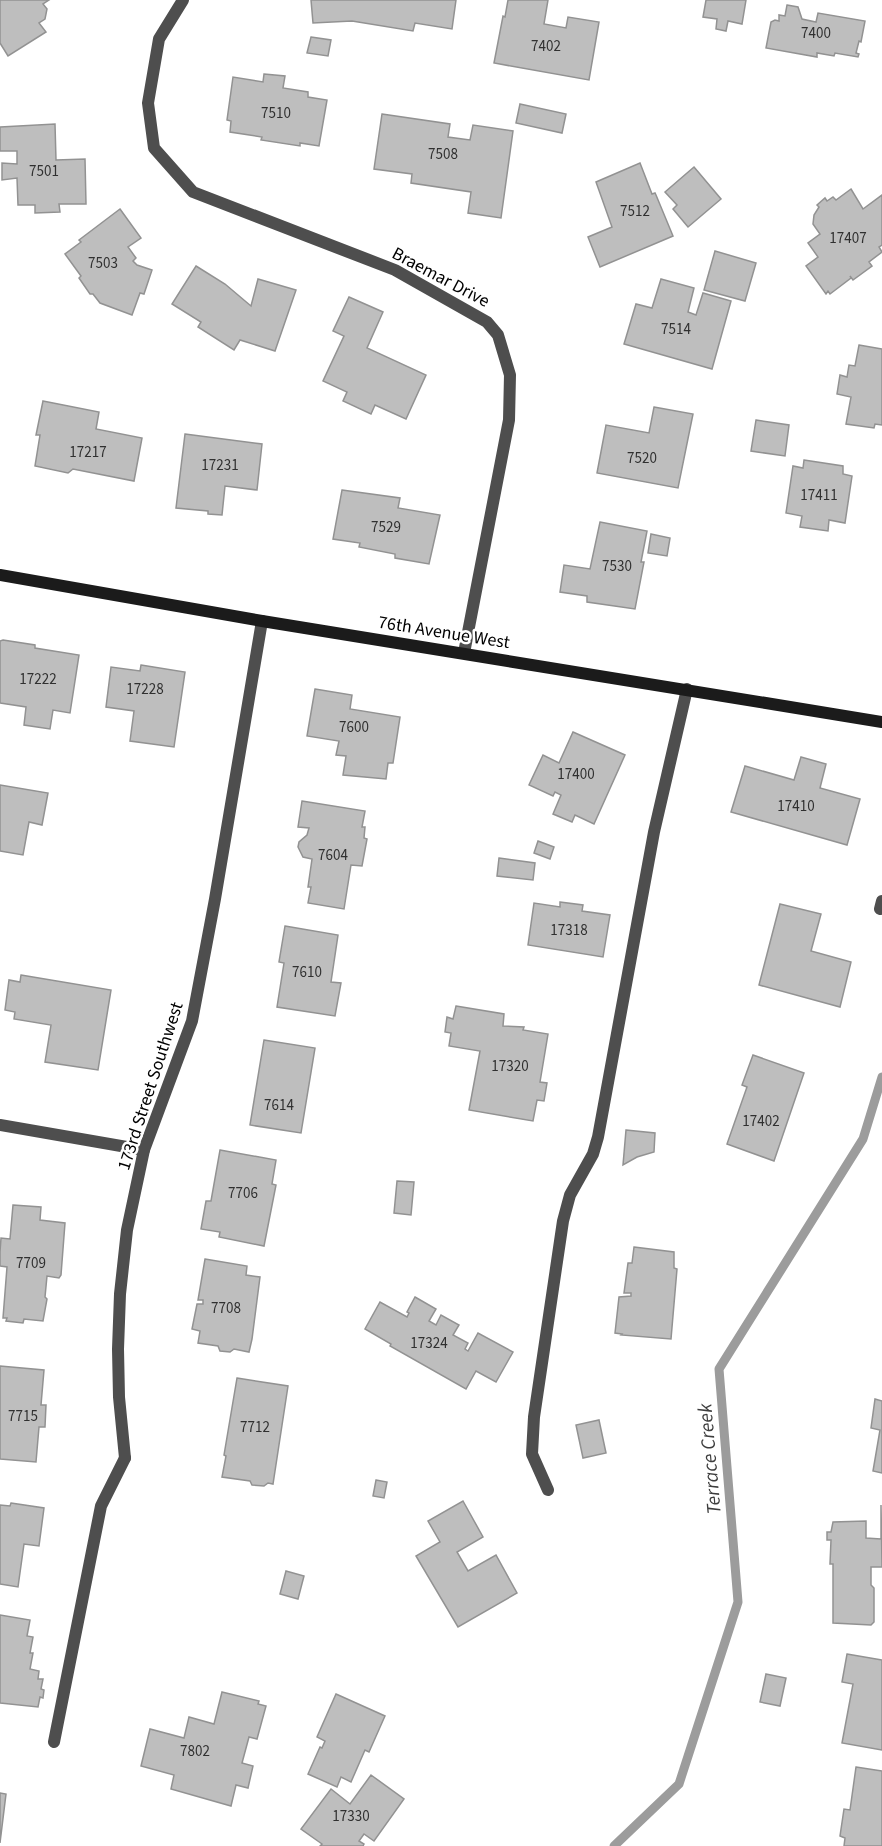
<svg xmlns="http://www.w3.org/2000/svg" width="882" height="1846" viewBox="0 0 882 1846" font-family="'Source Sans 3',sans-serif">
<style>
.lines{fill:none;stroke-linecap:round;stroke-linejoin:round}
.stream{stroke:#9c9c9c;stroke-width:9}
.building{fill:#bebebe;stroke:#929292;stroke-width:1.5}
.lane{stroke:#4e4e4e;stroke-width:12}
.street{stroke:#4e4e4e;stroke-width:12}
.secondary{stroke:#1b1b1b;stroke-width:12}
.labels{text-anchor:middle;stroke-width:5;stroke-linejoin:round;paint-order:stroke}
.number-label{font-size:15px;fill:#303030}
.street-label{font-size:18px;fill:#000;stroke:#fff}
.water-label{font-size:20px;font-style:italic;fill:#3d3d3d;stroke:#fff}
</style>
<rect width="100%" height="100%" fill="#fff"/>
<g class="lines">
<polyline class="stream" points="614,1846 679,1784 738,1602 719,1369 863,1139 882,1077"/>
</g>
<g class="building">
<polygon points="0,0 49,0 43,4 47,9 45,19 39,23 46,32 8,56 0,43"/>
<polygon points="311,0 456,0 452,29 415,23 413,31 352,21 313,23"/>
<polygon points="508,0 548,0 544,24 566,28 568,17 599,22 589,80 494,63 503,16 505,17"/>
<polygon points="706,0 746,0 742,24 728,21 726,31 716,29 717,19 703,17"/>
<polygon points="787,5 798,7 802,19 816,22 818,13 865,21 861,42 859,41 856,53 859,54 858,57 835,53 834,56 817,53 817,57 766,48 771,22 775,20 779,21 779,15 785,16"/>
<polygon points="311,37 331,40 328,56 307,53"/>
<polygon points="264,74 285,76 283,88 308,92 308,97 327,100 319,146 300,143 300,146 261,140 262,137 230,132 231,121 227,120 233,77 263,82"/>
<polygon points="520,104 566,114 562,133 516,123"/>
<polygon points="382,114 450,124 448,137 470,140 473,125 513,131 501,218 468,213 471,192 411,183 412,174 374,169"/>
<polygon points="55,124 56,160 85,159 86,204 59,204 60,212 35,213 35,205 18,205 17,178 2,180 2,163 17,164 17,151 0,151 0,127"/>
<polygon points="640,163 652,194 655,193 656,195 673,236 600,267 588,237 612,227 596,182"/>
<polygon points="694,167 721,199 688,227 673,209 677,205 665,192"/>
<polygon points="851,189 863,209 882,195 882,245 879,247 882,252 869,262 872,266 853,280 850,276 851,278 830,294 828,291 826,294 806,266 818,257 808,243 820,234 813,224 814,215 819,207 817,205 825,198 827,201 833,197 836,200"/>
<polygon points="120,209 141,238 128,247 136,258 133,261 137,265 152,270 144,294 140,293 132,315 100,303 93,294 90,294 79,278 81,276 65,254 81,242 79,240"/>
<polygon points="715,251 756,263 745,301 704,290"/>
<polygon points="196,266 225,284 251,306 258,279 296,290 275,351 240,340 234,350 198,327 201,322 172,304"/>
<polygon points="661,279 694,288 688,312 696,315 703,293 731,301 712,369 624,344 636,304 652,308"/>
<polygon points="349,297 383,312 367,348 426,375 406,419 375,405 371,414 343,401 347,392 323,381 344,336 333,331"/>
<polygon points="859,345 882,349 882,425 875,424 874,428 846,424 851,397 837,394 840,375 847,377 849,365 855,366"/>
<polygon points="43,401 99,412 96,429 142,438 134,481 73,469 68,473 35,466 40,435 36,435"/>
<polygon points="654,407 693,414 678,488 597,473 606,425 649,433"/>
<polygon points="756,420 789,425 785,456 751,451"/>
<polygon points="185,434 262,444 257,490 225,486 222,515 208,514 208,511 176,508"/>
<polygon points="804,460 843,466 843,474 852,476 845,523 829,520 828,531 800,527 802,516 786,513 793,466 803,468"/>
<polygon points="342,490 400,498 398,508 440,515 429,564 395,558 395,554 359,547 360,543 333,539"/>
<polygon points="600,522 647,531 641,562 644,562 635,609 587,602 587,596 560,592 564,565 590,569"/>
<polygon points="651,534 670,538 667,556 648,553"/>
<polygon points="3,640 35,645 35,648 79,655 70,713 53,710 50,729 24,725 26,707 0,703 0,641"/>
<polygon points="141,665 185,672 174,747 130,741 134,711 106,707 111,667 140,671"/>
<polygon points="315,689 352,695 350,709 400,717 393,763 388,763 386,779 343,775 346,756 336,755 339,741 307,736"/>
<polygon points="573,732 625,755 594,824 575,815 572,822 553,814 561,795 555,792 553,796 529,785 543,755 559,763"/>
<polygon points="801,757 826,764 820,788 860,799 847,845 731,812 745,766 794,780"/>
<polygon points="0,785 48,793 42,825 29,822 23,855 0,851"/>
<polygon points="302,801 365,811 362,827 365,827 364,838 367,839 362,866 351,865 344,909 308,903 311,887 308,887 312,859 303,857 298,847 299,842 307,835 309,828 298,827"/>
<polygon points="538,841 554,847 550,859 534,853"/>
<polygon points="499,858 535,863 533,880 497,876"/>
<polygon points="560,902 583,905 582,911 610,915 603,957 528,945 534,903 560,907"/>
<polygon points="780,904 821,914 811,951 851,962 840,1007 759,985"/>
<polygon points="285,926 338,935 331,982 341,983 335,1016 277,1007 284,963 279,962"/>
<polygon points="21,975 111,990 98,1070 45,1062 51,1025 14,1019 15,1012 5,1010 9,980 20,982"/>
<polygon points="456,1006 504,1014 503,1026 524,1027 523,1030 548,1034 540,1082 547,1083 544,1101 537,1100 533,1121 469,1110 480,1051 449,1046 451,1033 445,1032 447,1017 453,1019"/>
<polygon points="264,1040 315,1048 301,1133 250,1125"/>
<polygon points="753,1055 804,1073 774,1161 727,1144 747,1087 742,1085"/>
<polygon points="626,1130 655,1133 654,1152 637,1157 623,1165"/>
<polygon points="220,1150 276,1160 272,1184 276,1185 264,1246 219,1237 220,1232 201,1229 206,1201 211,1201"/>
<polygon points="397,1181 414,1182 411,1215 394,1213"/>
<polygon points="13,1205 41,1207 40,1220 65,1223 61,1275 59,1278 47,1276 45,1297 47,1299 43,1321 24,1319 23,1323 6,1321 7,1318 3,1318 7,1267 0,1266 0,1252 1,1238 10,1239"/>
<polygon points="634,1247 674,1252 674,1268 677,1269 671,1339 621,1335 622,1334 615,1333 619,1297 631,1296 631,1293 624,1293 628,1263 632,1263"/>
<polygon points="205,1259 247,1266 246,1275 260,1277 252,1339 249,1352 234,1349 230,1352 220,1351 218,1346 198,1343 200,1331 192,1329 197,1304 203,1304 203,1300 198,1300"/>
<polygon points="415,1297 436,1309 429,1321 436,1325 441,1315 459,1325 453,1335 468,1343 465,1349 468,1351 478,1333 513,1352 496,1382 476,1371 466,1389 390,1346 391,1344 365,1329 380,1302 407,1317 409,1313 407,1312"/>
<polygon points="0,1366 44,1370 41,1405 46,1405 45,1427 39,1427 36,1462 0,1459"/>
<polygon points="237,1378 288,1386 273,1484 268,1483 264,1486 252,1485 250,1481 222,1477 226,1456 224,1455"/>
<polygon points="875,1399 882,1401 882,1473 873,1471 880,1430 871,1428"/>
<polygon points="599,1420 606,1453 583,1458 576,1425"/>
<polygon points="376,1480 387,1482 384,1498 373,1496"/>
<polygon points="463,1501 483,1537 457,1552 468,1571 496,1555 517,1593 458,1627 416,1556 440,1542 428,1521"/>
<polygon points="11,1503 44,1508 39,1546 24,1544 18,1587 0,1584 0,1505 10,1506"/>
<polygon points="881,1505 882,1567 871,1567 871,1585 874,1588 874,1622 871,1625 833,1623 833,1564 830,1564 831,1540 827,1540 827,1532 831,1532 833,1522 866,1521 866,1538 881,1539"/>
<polygon points="286,1571 304,1576 298,1599 280,1594"/>
<polygon points="0,1615 30,1620 27,1636 33,1637 30,1653 33,1653 30,1669 39,1671 38,1679 43,1679 41,1689 44,1690 43,1698 40,1697 38,1707 0,1703"/>
<polygon points="847,1654 882,1660 882,1750 842,1743 853,1684 842,1682"/>
<polygon points="766,1674 786,1678 780,1706 760,1702"/>
<polygon points="222,1692 259,1701 258,1704 266,1706 257,1739 249,1737 242,1763 253,1766 248,1788 236,1785 231,1806 171,1789 174,1775 141,1766 150,1729 184,1738 189,1717 214,1724"/>
<polygon points="336,1694 385,1716 369,1752 365,1750 351,1782 341,1777 337,1787 308,1774 320,1747 322,1748 325,1741 317,1737"/>
<polygon points="856,1767 882,1771 882,1846 844,1846 845,1838 840,1836 844,1809 850,1810"/>
<polygon points="371,1775 404,1799 374,1841 364,1834 359,1841 364,1844 363,1846 320,1846 322,1844 301,1829 331,1789 350,1804"/>
<polygon points="0,1793 6,1794 0,1843"/>
</g>
<g class="lines">
<g class="lane">
<polyline points="880,909 882,901"/>
<polyline points="548,1490 532,1454 534,1417 563,1221 570,1195 593,1154 598,1137 654,832 687,689"/>
<polyline points="54,1742 101,1506 125,1458"/>
</g>
<g class="street">
<polyline points="183,0 159,39 148,103 154,148 193,192 395,270 487,322 498,335 510,375 509,420 464,653"/>
<polyline points="0,1125 144,1150"/>
<polyline points="125,1458 119,1397 118,1349 120,1294 127,1230 144,1150 192,1021 215,899 262,621"/>
</g>
<polyline class="secondary" points="0,575 262,621 882,722"/>
</g>
<g class="labels">
<g class="number-label">
<text x="816" y="38">7400</text>
<text x="546" y="51">7402</text>
<text x="276" y="118">7510</text>
<text x="443" y="159">7508</text>
<text x="44" y="176">7501</text>
<text x="635" y="216">7512</text>
<text x="848" y="243">17407</text>
<text x="103" y="268">7503</text>
<text x="676" y="334">7514</text>
<text x="88" y="457">17217</text>
<text x="642" y="463">7520</text>
<text x="220" y="470">17231</text>
<text x="819" y="500">17411</text>
<text x="386" y="532">7529</text>
<text x="617" y="571">7530</text>
<text x="38" y="684">17222</text>
<text x="145" y="694">17228</text>
<text x="354" y="732">7600</text>
<text x="576" y="779">17400</text>
<text x="796" y="811">17410</text>
<text x="333" y="860">7604</text>
<text x="569" y="935">17318</text>
<text x="307" y="977">7610</text>
<text x="510" y="1071">17320</text>
<text x="279" y="1110">7614</text>
<text x="761" y="1126">17402</text>
<text x="243" y="1198">7706</text>
<text x="31" y="1268">7709</text>
<text x="226" y="1313">7708</text>
<text x="429" y="1348">17324</text>
<text x="23" y="1421">7715</text>
<text x="255" y="1432">7712</text>
<text x="195" y="1756">7802</text>
<text x="351" y="1821">17330</text>
</g>
<g class="street-label">
<text transform="translate(441 277) rotate(28)" y="6">Braemar Drive</text>
<text transform="translate(444 632) rotate(9)" y="6">76th Avenue West</text>
<text transform="translate(150 1086) rotate(-72)" y="6">173rd Street Southwest</text>
</g>
<g class="water-label">
<text transform="translate(709 1459) rotate(-95)" y="7">Terrace Creek</text>
</g>
</g>
</svg>
